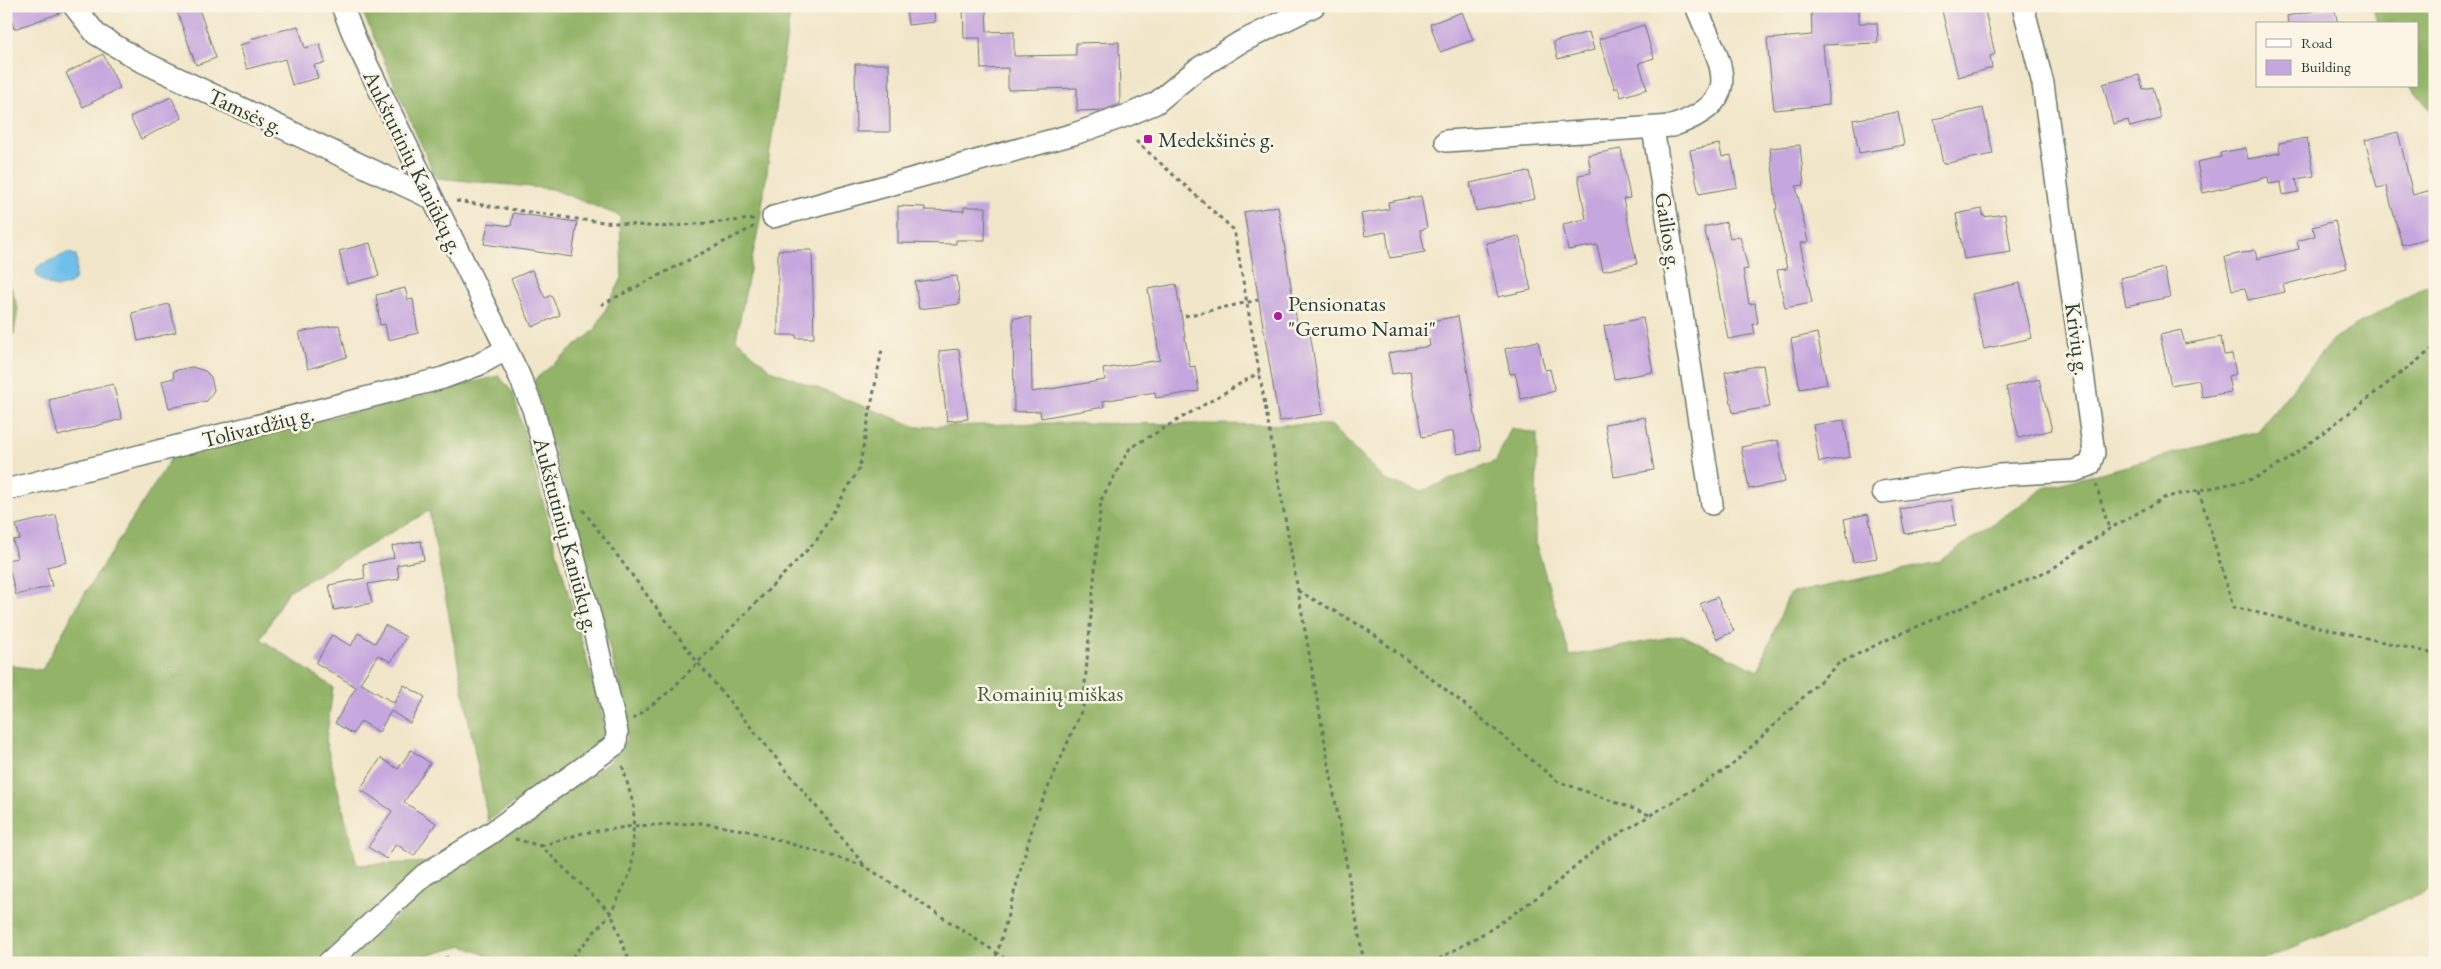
<svg xmlns="http://www.w3.org/2000/svg" width="2441" height="969" viewBox="0 0 2441 969" font-family="'EB Garamond',serif">
<style>
.forest{fill:#93b468;stroke:#59784e}
.water{fill:#70bfeb;stroke:#487e90}
.building{fill:#c5a6de}
.lines{fill:none;stroke-linecap:round;stroke-linejoin:round}
.minor-casing{stroke:#687868;stroke-width:24}
.path{stroke:#687868;stroke-width:3;stroke-dasharray:4 4;stroke-linecap:butt}
.minor{stroke:#fff;stroke-width:21}
.poi-dot{fill:#b5179e;stroke:#fcf5e5;stroke-width:2}
.labels{text-anchor:middle;stroke-width:5;stroke-linejoin:round;paint-order:stroke}
.street-label{font-size:22px;fill:#1f3d34;stroke:#fcf5e5}
.poi-label{font-size:22px;fill:#1f3d34;stroke:#fcf5e5;text-anchor:start}
.park-label{font-size:22px;fill:#3e5b41;stroke:#fcf5e5}
</style>
<rect width="100%" height="100%" fill="#fcf5e5"/>
<filter id="ink" filterUnits="userSpaceOnUse"><feTurbulence type="fractalNoise" baseFrequency=".02" numOctaves="2"/><feDisplacementMap in="SourceGraphic" scale="10" xChannelSelector="R" yChannelSelector="G"/><feConvolveMatrix kernelMatrix="1 2 1 2 8 2 1 2 1" color-interpolation-filters="sRGB"/></filter>
<filter id="wash" filterUnits="userSpaceOnUse"><feTurbulence type="fractalNoise" baseFrequency=".0096" numOctaves="4" result="noise"/><feDisplacementMap in="SourceGraphic" scale="20" xChannelSelector="R" yChannelSelector="G"/><feGaussianBlur stdDeviation="1.12" result="paint"/><feColorMatrix in="noise" values="0 0 0 0 0 0 0 0 0 0 0 0 0 0 0 0 0 1.4 0 .05"/><feComposite in="paint" operator="in"/></filter>
<g filter="url(#wash)">
<rect width="100%" height="100%" fill="#f1e6c9"/>
<g class="forest">
<polygon points="360,6 791,6 760,220 736,339 771,370 917,427 1041,423 1331,425 1386,481 1422,491 1496,461 1511,428 1537,434 1536,544 1570,656 1682,635 1758,671 1789,594 1939,562 2044,488 2258,431 2333,339 2435,281 2435,887 2256,963 506,963 463,946 400,963 344,963 436,881 608,763 626,741 628,714 534,380 595,330 622,278 620,216 552,189 436,178"/>
<polygon points="2373,6 2435,6 2435,115 2410,86 2417,86 2417,24 2377,24"/>
<polygon points="6,273 18,308 14,334 6,337"/>
<polygon points="499,376 513,393 605,726 605,741 488,821 429,511 287,592 261,639 333,687 326,742 357,865 431,862 313,963 6,963 6,665 42,670 80,601 172,457"/>
</g>
<path class="water" d="M68,253L76,255L77,262L75,280C61,291 50,288 37,276L36,269L40,265Z"/>
<g id="blocks">
<g class="building">
<polygon points="6,6 62,6 63,12 14,29"/>
<polygon points="175,6 198,6 216,58 196,65"/>
<polygon points="906,6 933,6 935,22 908,25"/>
<polygon points="963,6 986,6 987,32 1014,31 1014,56 1076,55 1076,43 1119,42 1120,104 1104,110 1077,111 1077,88 1008,90 1008,68 981,69 980,38 964,38"/>
<polygon points="1811,6 1859,6 1859,23 1877,23 1878,43 1823,45 1829,105 1774,110 1767,39 1812,35"/>
<polygon points="1961,6 1984,6 1995,54 1990,56 1992,68 1958,77 1942,11"/>
<polygon points="2334,7 2338,24 2288,24 2287,16"/>
<polygon points="1462,12 1473,40 1440,52 1430,24"/>
<polygon points="1644,25 1654,58 1639,63 1647,89 1621,97 1618,87 1615,89 1599,39"/>
<polygon points="298,26 305,48 320,44 325,63 314,65 318,78 292,85 285,59 247,69 240,45 251,42 250,39"/>
<polygon points="1589,32 1594,50 1558,59 1553,42"/>
<polygon points="103,54 120,88 83,107 66,73"/>
<polygon points="855,64 889,64 890,132 856,132"/>
<polygon points="2139,75 2143,89 2153,87 2161,119 2130,127 2128,120 2113,124 2103,84"/>
<polygon points="171,97 182,118 141,139 130,117"/>
<polygon points="1983,108 1993,154 1943,164 1934,119"/>
<polygon points="1898,112 1904,145 1859,153 1853,120"/>
<polygon points="2398,132 2413,195 2435,189 2435,236 2402,245 2386,186 2377,188 2365,140"/>
<polygon points="2307,138 2314,176 2296,179 2299,192 2283,195 2281,182 2269,184 2268,177 2203,193 2197,162 2221,157 2220,153 2246,148 2248,159 2280,153 2279,143"/>
<polygon points="1719,144 1722,157 1731,155 1737,187 1699,194 1690,150"/>
<polygon points="1800,145 1804,185 1796,186 1808,242 1800,243 1812,303 1785,308 1777,270 1787,269 1775,209 1777,209 1770,148"/>
<polygon points="1621,149 1630,198 1623,199 1637,264 1603,271 1597,245 1568,250 1563,224 1586,219 1578,175 1591,173 1588,155"/>
<polygon points="1529,171 1535,199 1476,211 1470,183"/>
<polygon points="1421,196 1427,228 1420,230 1425,252 1390,258 1386,232 1365,236 1361,214 1389,209 1388,202"/>
<polygon points="898,206 925,207 925,210 964,211 964,207 986,207 985,240 956,240 956,244 898,243"/>
<polygon points="1278,206 1299,335 1310,333 1323,414 1279,421 1244,212"/>
<polygon points="1982,209 1984,217 2005,214 2011,252 1964,259 1956,214"/>
<polygon points="513,213 577,222 572,257 484,244 488,223 511,226"/>
<polygon points="2335,221 2347,268 2283,285 2285,292 2248,300 2245,288 2232,290 2225,257 2255,250 2257,259 2299,249 2297,241 2315,236 2313,227"/>
<polygon points="1726,222 1730,238 1740,236 1748,269 1743,270 1749,304 1755,303 1758,323 1753,324 1755,334 1728,339 1716,276 1704,227"/>
<polygon points="1519,236 1531,290 1498,297 1486,243"/>
<polygon points="370,243 379,276 347,284 339,251"/>
<polygon points="778,250 812,250 814,338 796,338 796,335 778,335"/>
<polygon points="2164,268 2170,297 2126,306 2120,278"/>
<polygon points="532,270 545,298 551,295 560,315 532,327 511,279"/>
<polygon points="957,276 960,304 919,309 915,282"/>
<polygon points="2020,283 2032,338 1984,349 1972,294"/>
<polygon points="1176,284 1190,367 1195,366 1199,391 1156,398 1155,392 1103,401 1104,407 1041,418 1040,411 1014,412 1013,318 1031,317 1032,392 1105,380 1103,369 1160,360 1148,289"/>
<polygon points="405,288 408,300 413,299 418,333 388,340 385,324 380,325 376,295"/>
<polygon points="169,304 176,332 138,341 132,313"/>
<polygon points="1458,316 1481,450 1457,454 1453,431 1422,437 1410,371 1392,374 1388,353 1430,346 1426,322"/>
<polygon points="1643,318 1653,372 1614,379 1604,326"/>
<polygon points="339,325 347,357 308,369 299,332"/>
<polygon points="2181,330 2185,344 2221,337 2224,355 2232,354 2236,374 2228,376 2231,392 2202,397 2199,380 2171,385 2160,335"/>
<polygon points="1817,333 1827,384 1800,389 1791,339"/>
<polygon points="1538,341 1545,370 1550,369 1555,391 1521,399 1515,373 1510,374 1505,349"/>
<polygon points="959,349 968,419 947,421 939,351"/>
<polygon points="1763,365 1770,407 1733,413 1725,372"/>
<polygon points="192,367 205,371 211,377 214,390 207,401 169,408 162,381 174,378 173,371"/>
<polygon points="2039,379 2052,430 2019,438 2006,387"/>
<polygon points="113,384 122,419 58,436 49,400"/>
<polygon points="1645,417 1654,470 1614,477 1605,424"/>
<polygon points="1844,420 1850,457 1819,462 1813,425"/>
<polygon points="1778,440 1785,482 1749,489 1741,447"/>
<polygon points="1952,500 1956,525 1905,534 1900,509"/>
<polygon points="1868,514 1877,558 1853,562 1844,519"/>
<polygon points="56,515 67,562 47,567 52,586 16,595 7,560 17,558 13,540 20,539 16,525"/>
<polygon points="421,541 424,560 397,565 399,579 368,584 372,603 334,610 329,585 365,578 363,564 394,558 392,546"/>
<polygon points="1717,597 1734,631 1717,639 1700,604"/>
<polygon points="385,625 406,637 391,662 378,655 360,683 394,703 404,685 425,697 410,723 391,711 379,732 361,721 353,734 335,723 356,687 316,663 332,635 351,646 358,633 375,643"/>
<polygon points="411,750 430,763 404,802 436,823 414,856 396,844 386,859 368,847 392,811 360,789 381,758 398,769"/>
</g>
</g>
</g>
<g filter="url(#ink)">
<use href="#blocks" fill-opacity="0" stroke="#687868" stroke-width="1"/>
<g class="lines">
<defs>
<g id="minor">
<polyline points="74,6 96,34 139,60 431,198"/>
<polyline points="1653,128 1712,504"/>
<path d="M1446,141L1672,126C1750,99 1719,64 1696,6"/>
<polyline points="773,217 1074,134 1128,115 1156,103 1196,70 1239,43 1314,6"/>
<polyline points="6,490 443,378 478,365 505,350"/>
<polyline points="1883,492 1999,475 2075,471 2090,465 2094,453 2043,84 2023,6"/>
<polyline points="328,963 424,875 491,833 616,744 617,732 594,630 533,409 519,375 358,46 342,6"/>
</g>
</defs>
<use href="#minor" class="minor-casing"/>
<g class="path">
<polyline points="1136,141 1234,230 1364,963"/>
<polyline points="456,201 583,220 660,227 755,219"/>
<polyline points="601,305 757,225"/>
<polyline points="1185,316 1258,300"/>
<polyline points="2096,484 2109,529"/>
<polyline points="2199,491 2233,607 2435,654"/>
<polyline points="583,510 698,663 865,866"/>
<polyline points="1298,591 1365,628 1459,700 1557,781 1650,815"/>
<polyline points="633,719 670,691 816,541 859,469 882,349"/>
<polyline points="515,839 541,846 611,913 630,963"/>
<polyline points="541,846 583,833 634,826 701,823 748,831 865,866 1012,963"/>
<polyline points="429,963 449,957"/>
<polyline points="567,963 611,913 632,869 634,807 622,764"/>
<polyline points="992,963 997,954 1035,818 1083,707 1101,500 1130,448 1260,372"/>
<polyline points="1432,963 1493,928 1549,889 1601,845 1730,767 1838,664 1886,640 2052,569 2109,529 2166,497 2254,479 2286,461 2435,347"/>
</g>
<use href="#minor" class="minor"/>
</g>
</g>
<g class="poi-dot">
<rect x="1143" y="134" width="10" height="10" rx="2.5"/>
<circle cx="1278" cy="316" r="5"/>
</g>
<g class="labels">
<g class="street-label">
<text transform="translate(246 111) rotate(25)" y="8">Tamsės g.</text>
<text transform="translate(414 162) rotate(64)" y="8">Aukštutinių Kaniūkų g.</text>
<text transform="translate(1669 231) rotate(81)" y="8">Gailios g.</text>
<text transform="translate(2078 339) rotate(82)" y="8">Krivių g.</text>
<text transform="translate(258 426) rotate(-14)" y="8">Tolivardžių g.</text>
<text transform="translate(567 535) rotate(75)" y="8">Aukštutinių Kaniūkų g.</text>
</g>
<g class="poi-label">
<text x="1158" y="147">Medekšinės g.</text>
<text x="1288" y="311">Pensionatas<tspan x="1288" dy="25">"Gerumo Namai"</tspan></text>
</g>
<g class="park-label">
<text x="1050" y="701">Romainių miškas</text>
</g>
</g>
<rect width="2441" height="969" fill="none" stroke="#fcf5e5" stroke-width="25"/>
<rect x="2256" y="22" width="162" height="65" fill="#fcf5e5" stroke="#a4ab9e"/>
<rect x="2266" y="39" width="25" height="8" fill="#ffffff" stroke="#a4ab9e"/>
<text x="2301" y="48" font-size="15" fill="#1f3d34">Road</text>
<rect x="2266" y="60" width="25" height="15" fill="#c5a6de" stroke="#a4ab9e"/>
<text x="2301" y="72" font-size="15" fill="#1f3d34">Building</text>
</svg>
